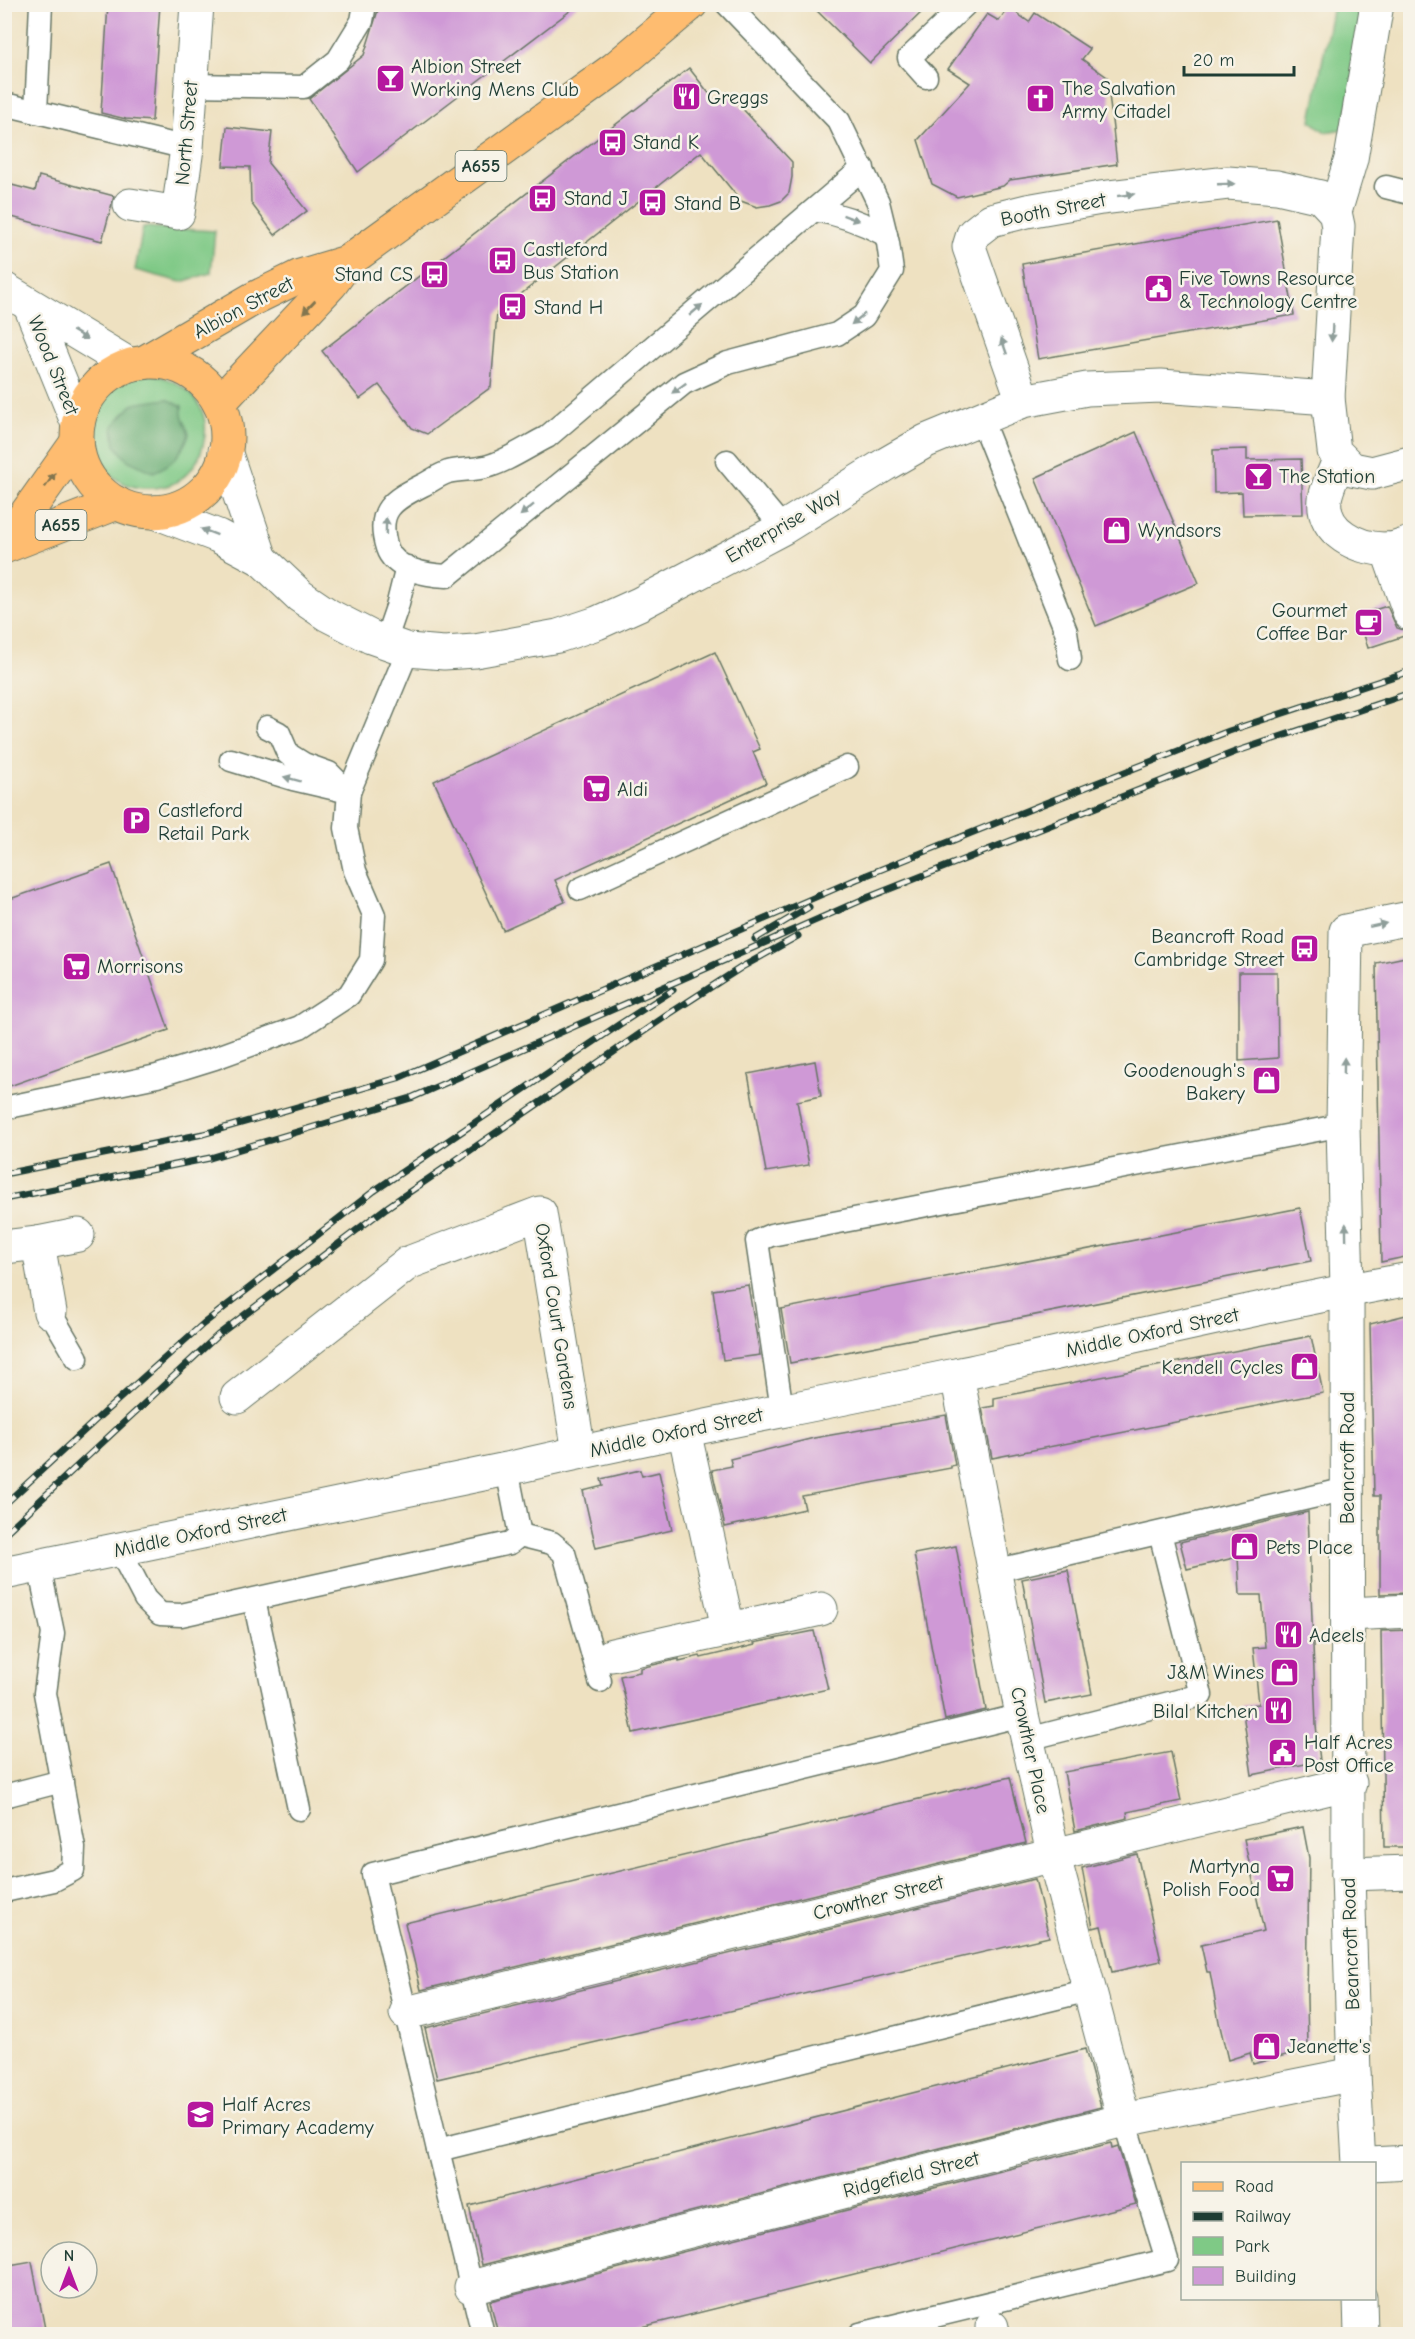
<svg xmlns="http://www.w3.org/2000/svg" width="1415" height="2339" viewBox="0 0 1415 2339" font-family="'Comic Neue',sans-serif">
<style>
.green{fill:#7fc986;stroke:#4f835d;stroke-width:1.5}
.forest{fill:#67ad73;stroke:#437554;stroke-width:1.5}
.building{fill:#cf99d6}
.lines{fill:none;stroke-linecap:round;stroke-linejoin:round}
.service-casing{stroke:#677665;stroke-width:25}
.pedestrian-casing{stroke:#677665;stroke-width:35}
.minor-casing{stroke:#677665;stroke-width:35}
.tertiary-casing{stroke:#677665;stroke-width:35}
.primary-casing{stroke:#677665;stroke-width:35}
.service{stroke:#fff;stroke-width:22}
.pedestrian{stroke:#fff;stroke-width:33}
.minor{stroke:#fff;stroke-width:33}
.tertiary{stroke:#fff;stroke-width:33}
.primary{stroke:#febc70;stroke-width:33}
.rail-casing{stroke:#1f3d34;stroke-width:7}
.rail{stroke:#f7f3e8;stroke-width:4.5;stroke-dasharray:14;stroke-linecap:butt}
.oneway{fill:#8f9e9a}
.oneway2{fill:#83764f}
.labels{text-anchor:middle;stroke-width:5;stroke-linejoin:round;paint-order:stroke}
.shield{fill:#f7f3e8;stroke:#60746a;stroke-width:1.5}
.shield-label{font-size:18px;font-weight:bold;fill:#1f3d34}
.poi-label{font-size:20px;fill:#1f3d34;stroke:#f7f3e8;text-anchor:start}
.street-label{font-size:20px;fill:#1f3d34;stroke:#f7f3e8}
</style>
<rect width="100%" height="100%" fill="#f7f3e8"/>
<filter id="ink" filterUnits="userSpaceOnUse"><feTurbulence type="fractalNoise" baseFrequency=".0167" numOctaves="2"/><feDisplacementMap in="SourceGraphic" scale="12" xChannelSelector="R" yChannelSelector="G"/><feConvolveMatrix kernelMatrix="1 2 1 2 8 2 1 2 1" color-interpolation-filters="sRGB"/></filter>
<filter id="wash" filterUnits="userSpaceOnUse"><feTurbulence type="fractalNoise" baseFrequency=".008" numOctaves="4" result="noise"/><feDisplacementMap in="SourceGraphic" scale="24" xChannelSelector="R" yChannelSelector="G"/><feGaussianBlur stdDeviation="1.35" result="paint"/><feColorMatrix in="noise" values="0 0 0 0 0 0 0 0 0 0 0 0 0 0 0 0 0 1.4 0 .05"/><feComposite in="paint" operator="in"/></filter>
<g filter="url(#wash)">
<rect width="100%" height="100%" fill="#eee1c1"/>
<g class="green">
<polygon points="1333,5 1358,5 1365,15 1344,129 1325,132 1311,121"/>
<polygon points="143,227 215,231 211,273 181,282 135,270"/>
<path d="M150,374C190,382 216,410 201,452C196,467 182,482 166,486C86,505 63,396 132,376C138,375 144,375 150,374Z"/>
</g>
<path class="forest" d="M167,399L182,406V415L189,434C182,453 173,465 153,472L127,460L115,445L113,426L133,404Z"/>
<g id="blocks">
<g class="building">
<polygon points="108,4 160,4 152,121 126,119 101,113"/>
<polygon points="380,4 579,4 358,172 309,99 364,55"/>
<polygon points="810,4 930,4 870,63"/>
<polygon points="1008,7 1029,22 1035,13 1090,49 1082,59 1107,77 1117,164 1010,180 1003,186 957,197 932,184 918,140 970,83 948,69 987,14 999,21"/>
<polygon points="689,68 715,101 727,92 792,162 792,177 789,193 781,201 770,205 757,207 741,201 701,152 497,313 491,387 427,434 412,428 379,385 360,399 322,351"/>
<polygon points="227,127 272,132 268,163 307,211 275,235 251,203 250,167 223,166"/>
<polygon points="39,176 114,196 102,241 4,215 4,183 35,191"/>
<polygon points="1277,219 1294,315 1038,359 1022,264"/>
<polygon points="1136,432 1199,583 1096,626 1035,478"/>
<polygon points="1247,449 1247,460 1301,459 1303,514 1243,515 1242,492 1214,493 1213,450"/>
<polygon points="1387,606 1397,628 1410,632 1410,634 1368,648 1358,615"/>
<polygon points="715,652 760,749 753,752 766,783 555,880 565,902 503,930 434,781"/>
<polygon points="111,864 169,1030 4,1088 4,901"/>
<polygon points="1410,956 1410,1256 1381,1262 1376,963"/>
<polygon points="1239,972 1277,972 1278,1058 1239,1061"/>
<polygon points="815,1061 821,1096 797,1101 809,1165 766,1172 748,1074"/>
<polygon points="1300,1208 1311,1261 790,1363 781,1309"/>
<polygon points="748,1285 760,1355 723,1360 713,1290"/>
<polygon points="1410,1314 1410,1593 1380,1594 1380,1496 1374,1496 1370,1324"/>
<polygon points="1311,1336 1323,1393 992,1458 982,1408 994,1406 994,1398"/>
<polygon points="946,1415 955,1465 951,1466 951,1468 802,1496 805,1509 725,1527 712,1470 732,1466 730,1459 814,1438"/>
<polygon points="640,1470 642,1476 659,1472 672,1530 596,1548 583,1491 603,1486 601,1479"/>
<polygon points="1308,1512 1316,1725 1320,1761 1252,1775 1242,1706 1259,1704 1253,1648 1265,1647 1261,1595 1240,1595 1238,1557 1187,1569 1180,1542"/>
<polygon points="956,1546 986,1710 945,1720 914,1554"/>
<polygon points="1068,1570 1092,1694 1045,1703 1022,1579"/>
<polygon points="1410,1630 1410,1847 1384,1847 1381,1631"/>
<polygon points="814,1631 828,1689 633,1733 620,1676 640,1672 640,1668 679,1659 679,1661 700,1656 701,1658 755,1645 754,1643"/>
<polygon points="1171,1752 1181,1801 1127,1812 1128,1818 1075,1831 1064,1772"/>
<polygon points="1010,1777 1026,1843 421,1990 405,1923"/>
<polygon points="1303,1827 1309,1858 1307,1998 1308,2049 1253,2064 1250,2053 1228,2060 1219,2022 1210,1972 1207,1972 1201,1945 1264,1931 1244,1839"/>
<polygon points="1137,1854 1161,1961 1112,1972 1101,1926 1093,1928 1082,1868"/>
<polygon points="1035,1879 1049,1937 437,2079 425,2028"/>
<polygon points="1085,2049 1101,2107 482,2265 469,2206"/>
<polygon points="1111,2143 1112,2148 1118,2146 1136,2204 613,2334 498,2334 490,2301"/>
<polygon points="32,2262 46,2334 4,2334 4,2267"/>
</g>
</g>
</g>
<g filter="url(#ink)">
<use href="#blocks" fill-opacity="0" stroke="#677665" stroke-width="1.5"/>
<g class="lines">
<defs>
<g id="service">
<path d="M727,4L839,121L878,202L888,243L892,271L864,316L837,334L728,363L684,383L447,576C427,575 394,570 387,548C375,510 393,500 423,485C431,481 439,475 448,472C459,469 473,470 485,467C504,463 529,446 547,437L863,168"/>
<polyline points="926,77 909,58 966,4"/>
<polyline points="191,85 304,87 338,60 362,21 365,4"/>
<polyline points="4,104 187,148"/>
<polyline points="36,112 41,4"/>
<polyline points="1386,187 1410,193"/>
<path d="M814,210C841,214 862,222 886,235"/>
<polyline points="981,419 1066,631 1070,659"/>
<polyline points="727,461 783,528"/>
<polyline points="385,642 397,607 407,567"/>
<polyline points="267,727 279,733 288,754 304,764 329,773 339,783"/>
<polyline points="231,760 293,779 349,792"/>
<polyline points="580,889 847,767"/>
<polyline points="4,1108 157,1076 215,1058 300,1027 349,995 371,960 374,915 355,871 346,828 349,792 408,650"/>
<polyline points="50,1312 77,1358"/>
<polyline points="782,1410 757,1241 771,1235 1343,1125"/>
<polyline points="520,1535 552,1543 564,1553 600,1681"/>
<polyline points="119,1549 145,1599 160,1614 181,1615 510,1543 520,1535 507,1469"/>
<polyline points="994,1571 1347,1489"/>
<polyline points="254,1600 299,1809"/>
<polyline points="1022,1715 373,1874 438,2150 1089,1990"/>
<polyline points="1028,1739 1201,1695 1160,1533"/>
<polyline points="4,1796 62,1781"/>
<polyline points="4,1891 54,1880 73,1870 74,1848 45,1693 53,1633 39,1566"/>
<polyline points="438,2150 483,2334"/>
<polyline points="860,2334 1167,2260 1124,2120"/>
</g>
<g id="pedestrian">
<polyline points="1335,212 1351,159 1377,4"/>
<path d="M1339,459C1335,472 1327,486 1325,499C1321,532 1359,550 1387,549C1395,549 1404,545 1410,543"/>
<polyline points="1387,549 1410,614"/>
</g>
<g id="minor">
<polyline points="130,205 178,213 187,148 197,4"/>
<polyline points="1023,401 969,247 973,234 991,220 1027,211 1101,198 1228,183 1277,187 1321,197 1335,212 1338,226 1328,398 1334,451 1352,469 1372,473 1410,463"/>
<polyline points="225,451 261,559"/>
<polyline points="155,512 218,536 261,559 300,596 328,615 371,637 408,650 444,653 475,651 558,636 597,623 639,604 783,528 886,464 926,441 1023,401 1087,389 1161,386 1328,398"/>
<polyline points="38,1243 78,1235"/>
<polyline points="4,1247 38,1243 50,1312"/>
<polyline points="957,1375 1022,1715 1053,1853 1124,2120"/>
<polyline points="237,1397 408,1263 540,1213 579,1452"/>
<polyline points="684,1431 728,1628"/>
<path d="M4,1573L507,1469C656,1434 807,1407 956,1375C1108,1343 1258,1306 1410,1279"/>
<polyline points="1348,1614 1410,1611"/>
<polyline points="612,1655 821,1609"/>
<polyline points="1348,1874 1410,1872"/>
<polyline points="406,2013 1350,1783"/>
<polyline points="1359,2164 1354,2074 1348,1874 1347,1290 1343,1125 1346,931 1410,918"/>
<polyline points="1370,2164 1410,2162"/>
<polyline points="471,2287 1124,2120 1354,2074"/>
<polyline points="1360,2298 1361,2334"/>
<polyline points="992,2327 993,2334"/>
</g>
<g id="tertiary">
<polyline points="4,289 130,365"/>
<polyline points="30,306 78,424"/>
</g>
<g id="primary">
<circle cx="152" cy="437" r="75"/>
<polyline points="143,363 253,299 300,276 347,262"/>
<polyline points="219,403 331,284 347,262 614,69 691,4"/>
<polyline points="4,545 77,442"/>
<polyline points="4,547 117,503"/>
</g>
</defs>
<use href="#service" class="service-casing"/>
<use href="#pedestrian" class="pedestrian-casing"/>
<use href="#minor" class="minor-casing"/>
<use href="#tertiary" class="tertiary-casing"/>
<use href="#primary" class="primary-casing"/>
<use href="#service" class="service"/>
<use href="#pedestrian" class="pedestrian"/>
<use href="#minor" class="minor"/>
<use href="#tertiary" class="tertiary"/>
<use href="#primary" class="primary"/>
<defs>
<g id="rail">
<polyline points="755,939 809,907"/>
<polyline points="4,1174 203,1134 398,1078 857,879 1038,806 1229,731 1410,671"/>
<polyline points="4,1199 210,1158 411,1098 864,899 1235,752 1410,693"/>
<polyline points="4,1505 100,1416 203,1324 374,1191 620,1024 673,990"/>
<polyline points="4,1534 218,1335 386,1208 669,1014 742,967 798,936"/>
</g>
</defs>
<use href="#rail" class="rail-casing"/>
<use href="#rail" class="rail"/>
</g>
<defs><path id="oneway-solid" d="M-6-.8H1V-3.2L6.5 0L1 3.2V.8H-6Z" transform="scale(1.5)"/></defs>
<g class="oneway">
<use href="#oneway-solid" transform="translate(1226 184) rotate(-2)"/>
<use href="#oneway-solid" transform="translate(1126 195) rotate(-7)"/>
<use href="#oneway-solid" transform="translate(851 218) rotate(20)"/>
<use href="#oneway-solid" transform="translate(696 310) rotate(-40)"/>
<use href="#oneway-solid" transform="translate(858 319) rotate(141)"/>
<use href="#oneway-solid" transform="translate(1332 333) rotate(93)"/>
<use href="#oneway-solid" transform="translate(80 335) rotate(31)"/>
<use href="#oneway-solid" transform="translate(1004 346) rotate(-109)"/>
<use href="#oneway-solid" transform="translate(679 388) rotate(144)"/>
<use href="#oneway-solid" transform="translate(527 510) rotate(141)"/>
<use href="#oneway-solid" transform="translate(386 526) rotate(-89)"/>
<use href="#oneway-solid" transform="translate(209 532) rotate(-159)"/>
<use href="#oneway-solid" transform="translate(292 779) rotate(-165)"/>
<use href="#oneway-solid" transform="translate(1378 925) rotate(-12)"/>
<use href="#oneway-solid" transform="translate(1344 1066) rotate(-89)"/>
<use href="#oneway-solid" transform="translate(1346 1232) rotate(-91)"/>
</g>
<g class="oneway2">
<use href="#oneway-solid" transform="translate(309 307) rotate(134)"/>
<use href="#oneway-solid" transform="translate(50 480) rotate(-55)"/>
</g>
</g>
<defs>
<symbol id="bar-square" viewBox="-11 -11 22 22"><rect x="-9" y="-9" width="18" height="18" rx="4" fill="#b5179e" stroke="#f7f3e8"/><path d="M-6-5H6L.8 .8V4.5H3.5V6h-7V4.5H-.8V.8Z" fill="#fff"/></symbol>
<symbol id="restaurant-square" viewBox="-11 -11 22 22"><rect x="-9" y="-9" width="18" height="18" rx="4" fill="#b5179e" stroke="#f7f3e8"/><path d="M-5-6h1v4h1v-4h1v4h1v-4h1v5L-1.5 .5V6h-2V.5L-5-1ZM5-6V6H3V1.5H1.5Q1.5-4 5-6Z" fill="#fff"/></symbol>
<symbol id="church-square" viewBox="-11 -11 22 22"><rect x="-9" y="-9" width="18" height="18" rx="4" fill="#b5179e" stroke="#f7f3e8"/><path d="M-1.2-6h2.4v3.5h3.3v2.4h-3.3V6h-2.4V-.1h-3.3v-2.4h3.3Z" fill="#fff"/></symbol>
<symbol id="bus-square" viewBox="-11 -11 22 22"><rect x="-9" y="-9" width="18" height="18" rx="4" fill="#b5179e" stroke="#f7f3e8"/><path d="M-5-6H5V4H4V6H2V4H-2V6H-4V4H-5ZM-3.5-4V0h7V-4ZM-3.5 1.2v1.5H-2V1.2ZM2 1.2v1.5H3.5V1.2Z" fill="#fff"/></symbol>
<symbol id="civic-square" viewBox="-11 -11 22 22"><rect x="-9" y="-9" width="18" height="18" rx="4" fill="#b5179e" stroke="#f7f3e8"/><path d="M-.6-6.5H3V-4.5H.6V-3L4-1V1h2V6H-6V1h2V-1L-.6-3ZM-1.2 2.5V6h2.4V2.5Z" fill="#fff"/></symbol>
<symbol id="shop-square" viewBox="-11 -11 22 22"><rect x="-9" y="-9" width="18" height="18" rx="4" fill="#b5179e" stroke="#f7f3e8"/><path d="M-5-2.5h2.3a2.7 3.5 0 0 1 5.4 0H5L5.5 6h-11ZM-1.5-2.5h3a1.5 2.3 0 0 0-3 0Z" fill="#fff"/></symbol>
<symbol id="cafe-square" viewBox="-11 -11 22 22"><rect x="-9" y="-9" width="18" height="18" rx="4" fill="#b5179e" stroke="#f7f3e8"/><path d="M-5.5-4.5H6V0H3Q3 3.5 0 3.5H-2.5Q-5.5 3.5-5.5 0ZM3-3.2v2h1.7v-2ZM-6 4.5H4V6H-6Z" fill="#fff"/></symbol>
<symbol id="supermarket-square" viewBox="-11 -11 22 22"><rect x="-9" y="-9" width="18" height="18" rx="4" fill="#b5179e" stroke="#f7f3e8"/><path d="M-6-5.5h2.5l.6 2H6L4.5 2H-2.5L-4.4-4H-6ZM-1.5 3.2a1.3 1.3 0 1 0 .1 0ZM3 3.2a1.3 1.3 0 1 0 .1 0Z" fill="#fff"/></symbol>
<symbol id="parking-square" viewBox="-11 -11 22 22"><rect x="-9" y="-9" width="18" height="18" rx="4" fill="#b5179e" stroke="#f7f3e8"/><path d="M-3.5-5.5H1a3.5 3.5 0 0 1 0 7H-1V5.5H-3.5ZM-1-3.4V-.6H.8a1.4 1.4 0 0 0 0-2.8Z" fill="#fff"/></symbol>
<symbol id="school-square" viewBox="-11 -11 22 22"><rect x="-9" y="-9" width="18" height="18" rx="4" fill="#b5179e" stroke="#f7f3e8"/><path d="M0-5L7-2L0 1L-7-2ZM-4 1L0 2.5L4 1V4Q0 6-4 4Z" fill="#fff"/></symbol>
</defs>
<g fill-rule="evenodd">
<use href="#bar-square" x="374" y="62" width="33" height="33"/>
<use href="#restaurant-square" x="670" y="80" width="33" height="33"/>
<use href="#church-square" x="1024" y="82" width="33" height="33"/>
<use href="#bus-square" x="596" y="126" width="33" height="33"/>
<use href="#bus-square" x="526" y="182" width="33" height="33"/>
<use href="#bus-square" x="636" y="186" width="33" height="33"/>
<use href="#bus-square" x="486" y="244" width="33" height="33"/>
<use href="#bus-square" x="418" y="258" width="33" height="33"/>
<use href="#civic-square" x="1142" y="272" width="33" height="33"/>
<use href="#bus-square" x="496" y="290" width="33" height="33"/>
<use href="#bar-square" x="1242" y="460" width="33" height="33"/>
<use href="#shop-square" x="1100" y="514" width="33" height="33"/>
<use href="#cafe-square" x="1352" y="606" width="33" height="33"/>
<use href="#supermarket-square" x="580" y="772" width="33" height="33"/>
<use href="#parking-square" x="120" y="804" width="33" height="33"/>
<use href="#bus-square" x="1288" y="932" width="33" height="33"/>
<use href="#supermarket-square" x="60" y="950" width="33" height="33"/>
<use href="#shop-square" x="1250" y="1064" width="33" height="33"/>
<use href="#shop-square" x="1288" y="1350" width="33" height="33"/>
<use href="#shop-square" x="1228" y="1530" width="33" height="33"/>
<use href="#restaurant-square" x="1272" y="1618" width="33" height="33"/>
<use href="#shop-square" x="1268" y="1656" width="33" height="33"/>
<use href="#restaurant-square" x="1262" y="1694" width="33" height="33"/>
<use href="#civic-square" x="1266" y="1736" width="33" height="33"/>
<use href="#supermarket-square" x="1264" y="1862" width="33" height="33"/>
<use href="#shop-square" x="1250" y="2030" width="33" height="33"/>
<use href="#school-square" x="184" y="2098" width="33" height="33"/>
</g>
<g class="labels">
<g class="shield">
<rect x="455.5" y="151" width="51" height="30" rx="4.5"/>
<rect x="35.5" y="510" width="51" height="30" rx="4.5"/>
</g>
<g class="shield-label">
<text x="481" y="172">A655</text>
<text x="61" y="531">A655</text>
</g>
<g class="poi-label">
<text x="411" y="73">Albion Street<tspan x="411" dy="23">Working Mens Club</tspan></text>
<text x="1062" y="95">The Salvation<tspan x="1062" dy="23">Army Citadel</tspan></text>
<text x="707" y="104">Greggs</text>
<text x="633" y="149">Stand K</text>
<text x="564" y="205">Stand J</text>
<text x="674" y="210">Stand B</text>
<text x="523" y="256">Castleford<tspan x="523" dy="23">Bus Station</tspan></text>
<text x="413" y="281" text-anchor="end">Stand CS</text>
<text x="1179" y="285">Five Towns Resource<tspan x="1179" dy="23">&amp; Technology Centre</tspan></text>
<text x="534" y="314">Stand H</text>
<text x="1279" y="483">The Station</text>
<text x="1138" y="537">Wyndsors</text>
<text x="1347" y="617" text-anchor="end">Gourmet<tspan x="1347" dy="23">Coffee Bar</tspan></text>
<text x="617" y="796">Aldi</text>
<text x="158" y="817">Castleford<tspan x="158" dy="23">Retail Park</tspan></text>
<text x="1284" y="943" text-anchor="end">Beancroft Road<tspan x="1284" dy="23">Cambridge Street</tspan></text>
<text x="97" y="973">Morrisons</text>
<text x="1245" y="1077" text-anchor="end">Goodenough's<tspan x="1245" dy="23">Bakery</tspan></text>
<text x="1283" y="1374" text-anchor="end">Kendell Cycles</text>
<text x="1266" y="1554">Pets Place</text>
<text x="1309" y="1642">Adeels</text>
<text x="1264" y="1679" text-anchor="end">J&amp;M Wines</text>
<text x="1258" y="1718" text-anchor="end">Bilal Kitchen</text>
<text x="1304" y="1749">Half Acres<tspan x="1304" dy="23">Post Office</tspan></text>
<text x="1260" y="1873" text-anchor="end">Martyna<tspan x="1260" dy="23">Polish Food</tspan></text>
<text x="1287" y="2053">Jeanette's</text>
<text x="222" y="2111">Half Acres<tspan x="222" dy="23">Primary Academy</tspan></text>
</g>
<g class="street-label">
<text transform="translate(186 133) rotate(-85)" y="7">North Street</text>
<text transform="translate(1053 209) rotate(-11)" y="7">Booth Street</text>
<text transform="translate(243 307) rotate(-28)" y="7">Albion Street</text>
<text transform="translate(54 365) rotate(68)" y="7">Wood Street</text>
<text transform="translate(783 525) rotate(-30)" y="7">Enterprise Way</text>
<text transform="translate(557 1316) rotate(81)" y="7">Oxford Court Gardens</text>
<text transform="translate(1152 1332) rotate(-12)" y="7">Middle Oxford Street</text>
<text transform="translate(676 1432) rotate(-12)" y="7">Middle Oxford Street</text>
<text transform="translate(1347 1458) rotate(-90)" y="7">Beancroft Road</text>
<text transform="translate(200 1532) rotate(-12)" y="7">Middle Oxford Street</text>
<text transform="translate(1031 1750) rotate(78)" y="7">Crowther Place</text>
<text transform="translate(878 1897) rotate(-14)" y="7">Crowther Street</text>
<text transform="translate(1350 1944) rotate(-92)" y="7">Beancroft Road</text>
<text transform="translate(911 2174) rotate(-14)" y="7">Ridgefield Street</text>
</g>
</g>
<rect width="1415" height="2339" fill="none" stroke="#f7f3e8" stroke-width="24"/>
<rect x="1181" y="2162" width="195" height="138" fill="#f7f3e8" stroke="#a1aaa0" stroke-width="1.5"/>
<rect x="1193" y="2182" width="30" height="9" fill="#febc70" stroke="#a1aaa0" stroke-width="1.5"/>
<text x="1235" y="2192" font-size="18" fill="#1f3d34">Road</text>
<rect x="1193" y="2212" width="30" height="9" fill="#1f3d34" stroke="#a1aaa0" stroke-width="1.5"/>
<text x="1235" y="2222" font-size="18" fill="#1f3d34">Railway</text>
<rect x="1193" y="2237" width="30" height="18" fill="#7fc986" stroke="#a1aaa0" stroke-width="1.5"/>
<text x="1235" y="2252" font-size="18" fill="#1f3d34">Park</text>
<rect x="1193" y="2267" width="30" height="18" fill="#cf99d6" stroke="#a1aaa0" stroke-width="1.5"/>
<text x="1235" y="2282" font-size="18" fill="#1f3d34">Building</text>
<g transform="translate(69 2270)"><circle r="28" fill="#f7f3e8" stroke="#a1aaa0" stroke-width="1.5"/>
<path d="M0-4.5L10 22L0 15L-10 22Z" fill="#b5179e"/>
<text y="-9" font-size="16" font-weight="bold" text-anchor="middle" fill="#1f3d34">N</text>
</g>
<path d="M1184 66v9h110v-9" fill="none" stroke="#1f3d34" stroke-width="3"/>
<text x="1193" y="66" font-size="18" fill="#1f3d34" stroke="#f7f3e8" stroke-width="4.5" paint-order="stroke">20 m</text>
</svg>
